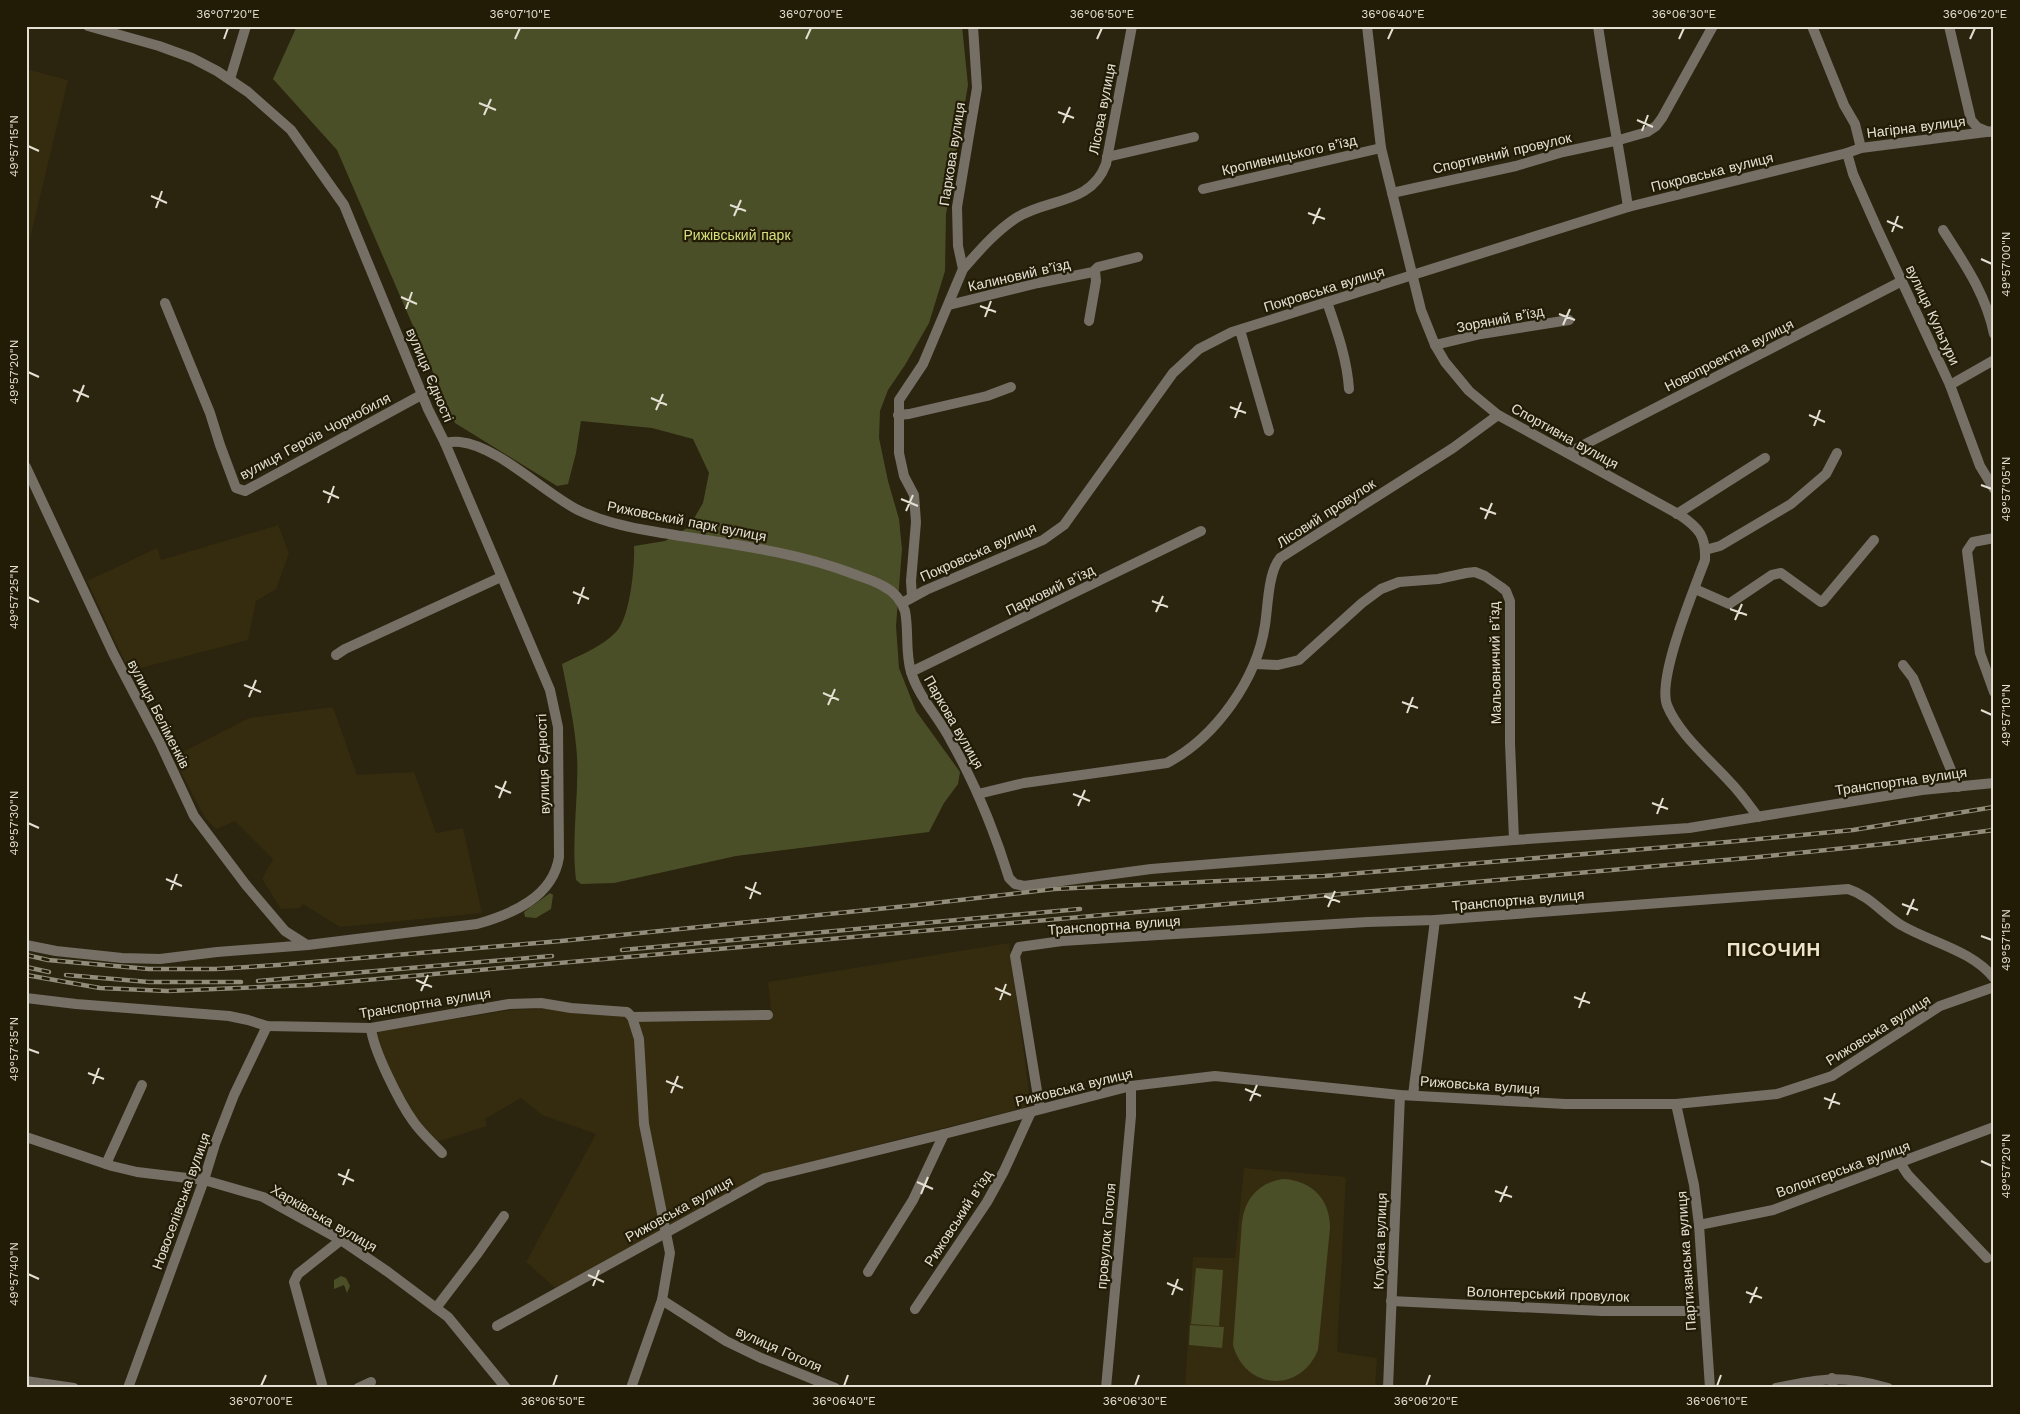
<svg xmlns="http://www.w3.org/2000/svg" width="2020" height="1414" viewBox="0 0 2020 1414" font-family="'Work Sans',sans-serif">
<style>
.built{fill:#352b0f}
.green{fill:#4b4f28}
.lines{fill:none;stroke-linecap:round;stroke-linejoin:round}
.minor{stroke:#756f66;stroke-width:10}
.rail-casing{stroke:#918c7b;stroke-width:4.5}
.rail{stroke:#221b06;stroke-width:2.5;stroke-dasharray:8;stroke-linecap:butt}
.ticks{fill:none;stroke:#e3dfd2;stroke-width:2}
.labels{text-anchor:middle;stroke-width:4.5;stroke-linejoin:round;paint-order:stroke}
.street-label{font-size:14px;fill:#e3dfd2;stroke:#221b06}
.park-label{font-size:14px;fill:#d6e07c;stroke:#221b06}
.district-label{font-size:19px;font-weight:bold;letter-spacing:1px;fill:#ede4ca;stroke:#221b06}
.neatline{fill:none;stroke:#e3dfd2;stroke-width:2}
.ticks-label{font-size:12px;text-anchor:middle;fill:#e3dfd2}
</style>
<rect width="100%" height="100%" fill="#2b240f"/>
<g class="built">
<polygon points="26,69 68,80 26,255"/>
<polygon points="278,525 289,553 276,589 256,601 248,640 129,671 87,581 157,548 161,560"/>
<polygon points="333,707 357,775 414,772 436,833 463,828 482,913 340,927 303,904 300,908 281,909 262,879 273,859 235,821 216,829 205,818 173,757 249,718"/>
<polygon points="1009,943 1031,1106 761,1174 665,1232 559,1291 526,1262 596,1134 542,1115 521,1098 485,1119 487,1126 437,1142 426,1133 395,1082 375,1038 379,1031 511,1010 546,1009 611,1014 689,1016 771,1010 768,982"/>
<polygon points="1244,1168 1346,1177 1337,1352 1377,1358 1375,1388 1185,1388 1193,1257 1235,1258"/>
</g>
<g class="green">
<path d="M297,26H962L968,85L946,214L945,271L929,323L905,365L888,390L880,411L879,438L888,481L899,519L902,549L896,626L899,668L916,711L960,772L958,784L944,803L929,832L736,856L614,883L581,884L576,880C571,838 579,797 577,756C575,725 568,695 562,664C580,655 602,647 616,632C630,618 635,566 634,546L665,541L689,527L703,503L709,473L693,439L652,428L581,421L576,453L568,484L557,486L455,423L337,150L273,79Z"/>
<polygon points="550,893 553,895 551,909 536,918 525,917 524,912"/>
<path d="M1284,1179C1312,1181 1330,1199 1330,1228L1318,1350C1300,1394 1245,1390 1233,1345L1242,1222C1245,1197 1260,1182 1284,1179Z"/>
<polygon points="1196,1268 1223,1270 1219,1326 1191,1324"/>
<polygon points="341,1276 346,1278 350,1286 347,1293 344,1285 334,1289 334,1280"/>
<polygon points="1190,1325 1224,1327 1222,1348 1189,1345"/>
</g>
<g class="lines">
<g class="minor">
<path d="M1367,26L1381,148L1421,310L1435,345L1445,362L1469,391L1498,415L1680,515C1699,528 1706,536 1705,560C1694,590 1657,678 1667,705C1678,733 1709,759 1729,781C1740,792 1749,805 1758,817"/>
<path d="M1598,26C1607,87 1619,147 1628,207"/>
<polyline points="1812,26 1844,105 1855,124 1861,148"/>
<polyline points="1949,26 1971,120 1977,127 1989,132"/>
<polyline points="230,79 246,26"/>
<polyline points="1847,153 1853,174 1877,228 1950,385 1980,466 1994,489"/>
<polyline points="1107,157 1194,137"/>
<polyline points="1203,189 1381,148"/>
<polyline points="1392,193 1516,166 1563,152 1619,140 1647,132 1656,126 1662,118 1713,26"/>
<path d="M1943,230C1964,263 1986,294 1994,334"/>
<path d="M963,269C979,251 995,232 1016,218C1047,198 1091,205 1106,164L1132,26"/>
<path d="M1327,302C1337,331 1347,359 1349,389"/>
<polyline points="165,303 210,413 220,445 236,488 245,491 423,394"/>
<polyline points="949,305 1038,283 1093,272 1098,267 1138,257"/>
<polyline points="1089,321 1096,281 1095,271"/>
<polyline points="1240,330 1269,431"/>
<polyline points="1435,345 1481,334 1569,320"/>
<polyline points="1950,385 1994,360"/>
<polyline points="898,415 909,414 987,396 1011,387"/>
<path d="M445,443C450,442 455,441 460,442C498,446 544,493 578,510C601,521 626,527 651,531C718,543 787,549 851,573C861,577 873,580 883,586C893,591 901,600 905,611C909,631 905,652 911,672C919,698 939,717 951,741C976,785 994,830 1009,878L1015,884L1024,886L1151,869L1514,840L1689,828L1922,790L1994,783"/>
<polyline points="1568,453 1902,281"/>
<polyline points="26,467 113,653 160,743 194,816 246,885 285,931 307,945"/>
<polyline points="1677,514 1765,458"/>
<polyline points="1994,538 1973,542 1967,551 1980,653 1994,692"/>
<polyline points="1705,550 1720,546 1791,504 1826,474 1837,453"/>
<polyline points="1695,589 1729,604 1772,575 1781,573 1821,602 1823,601 1874,540"/>
<polyline points="912,597 911,581 916,522 914,495 904,476 899,453 899,400 923,364 963,269 958,246 957,207 977,88 973,26"/>
<polyline points="902,603 926,590 1043,540 1064,525 1173,373 1199,349 1232,332 1628,207 1847,153 1861,148 1994,131"/>
<polyline points="336,655 345,649 501,577"/>
<polyline points="1255,664 1278,665 1299,660 1362,603 1381,589 1399,582 1438,579 1466,573 1475,572 1485,576 1501,587 1506,591 1510,601 1510,743 1514,840"/>
<polyline points="1903,665 1913,678 1958,787"/>
<polyline points="911,672 1201,531"/>
<path d="M978,794L1024,783L1167,763C1216,737 1257,679 1265,625C1268,606 1268,573 1280,558L1453,448L1498,415"/>
<path d="M26,945L56,951L122,958L160,959L217,952L308,945L477,924C512,914 553,897 559,857L558,727L550,690L445,443L428,409L344,205L291,130L248,92L217,71L192,58L159,46L88,26"/>
<polyline points="26,998 76,1004 229,1016 248,1020 267,1026 371,1028 509,1004 541,1003 571,1008 627,1012 632,1017 768,1015"/>
<path d="M371,1028C373,1050 400,1103 413,1121C421,1133 433,1143 442,1153"/>
<polyline points="1413,1095 1435,920"/>
<polyline points="1676,1104 1694,1185 1699,1225 1710,1388"/>
<path d="M1040,1109L1015,956L1019,947L1062,941L1367,922L1435,920L1848,889C1870,896 1882,913 1901,925C1932,943 1971,950 1994,978"/>
<polyline points="26,1137 112,1166 137,1172 204,1180 263,1197 341,1240 388,1272 448,1317 506,1388"/>
<polyline points="1900,1163 1908,1175 1987,1258"/>
<polyline points="106,1164 142,1085"/>
<polyline points="1699,1225 1773,1210 1994,1127"/>
<polyline points="868,1272 913,1200 944,1134"/>
<polyline points="662,1300 726,1341 761,1358 835,1388"/>
<polyline points="1391,1301 1602,1311 1703,1311"/>
<polyline points="436,1308 478,1253 504,1216"/>
<polyline points="915,1309 987,1202 1004,1171 1031,1112"/>
<polyline points="497,1326 765,1178 944,1134 1131,1086 1215,1076 1400,1095 1565,1104 1676,1104 1777,1094 1832,1076 1940,1006 1994,987"/>
<polyline points="1832,1378 1833,1388"/>
<polyline points="26,1381 74,1388"/>
<polyline points="128,1388 204,1180 215,1144 234,1095 267,1026"/>
<polyline points="323,1388 294,1282 298,1274 341,1240"/>
<polyline points="358,1388 371,1382"/>
<polyline points="631,1388 662,1300 670,1253 644,1124 639,1039 632,1017"/>
<polyline points="1106,1388 1131,1116 1131,1086"/>
<polyline points="1388,1388 1400,1095"/>
<path d="M1776,1388C1822,1378 1842,1375 1888,1388"/>
</g>
<defs>
<g id="rail">
<polyline points="622,950 1080,909"/>
<polyline points="26,955 48,960 149,969 216,969 278,965 561,941 917,905 1054,889 1324,876 1727,842 1853,830 1994,807"/>
<polyline points="26,967 49,972"/>
<polyline points="26,975 100,988 168,991 310,985 1759,857 1894,843 1994,830"/>
<polyline points="66,975 149,982 241,982"/>
<polyline points="258,981 552,956"/>
</g>
</defs>
<use href="#rail" class="rail-casing"/>
<use href="#rail" class="rail"/>
</g>
<path class="ticks" d="M224,39L228,28M515,39L520,28M806,39L811,28M1097,39L1102,28M1388,39L1393,28M1679,39L1684,28M1970,39L1975,28M479,103L496,110M1058,112L1074,118M484,115L491,99M1637,120L1653,127M1063,123L1070,107M1642,131L1648,115M28,146L39,151M151,196L167,203M730,205L746,211M156,208L162,191M1308,213L1325,219M734,216L741,200M1887,221L1903,228M1313,224L1320,208M1892,232L1898,216M1981,259L1992,264M401,297L417,304M980,306L996,312M406,309L412,292M1559,314L1575,320M985,317L991,301M1563,325L1570,309M28,372L39,377M73,390L89,397M651,398L667,405M77,402L84,385M1230,407L1246,413M656,410L663,394M1809,415L1825,422M1235,418L1241,402M1814,426L1820,410M1981,485L1992,489M323,491L339,498M901,499L918,506M328,503L334,486M1480,508L1496,514M906,511L913,495M1485,519L1492,503M573,592L589,599M28,597L39,602M1152,601L1168,607M578,604L584,587M1730,609L1747,615M1156,612L1163,596M1735,620L1742,604M244,685L261,692M823,693L839,700M249,697L256,680M1402,702L1418,708M828,705L835,689M1981,710L1992,715M1407,713L1413,697M495,786L511,793M1073,794L1090,801M499,798L506,781M1652,803L1668,809M1078,806L1085,790M1657,814L1663,798M28,823L39,828M166,879L182,886M745,887L761,894M171,890L177,874M1324,896L1340,902M750,899L756,882M1902,904L1918,910M1328,907L1335,891M1907,915L1914,899M1981,936L1992,940M416,980L432,987M995,988L1011,995M421,991L428,975M1574,997L1590,1003M1000,1000L1006,984M1579,1008L1585,992M28,1049L39,1053M88,1073L104,1079M666,1081L683,1088M93,1084L99,1068M1245,1089L1261,1096M671,1093L678,1076M1824,1098L1840,1104M1250,1101L1257,1085M1829,1109L1835,1093M1981,1161L1992,1166M338,1174L354,1181M917,1182L933,1189M343,1185L349,1169M1495,1191L1512,1197M921,1194L928,1177M1500,1202L1507,1186M28,1274L39,1279M588,1275L604,1282M1167,1283L1183,1290M593,1286L599,1270M1746,1292L1762,1298M1172,1295L1178,1279M1750,1303L1757,1287M261,1386L266,1375M553,1386L557,1375M844,1386L848,1375M1135,1386L1139,1375M1426,1386L1430,1375M1717,1386L1721,1375"/>
<g class="labels">
<g class="street-label">
<text transform="translate(1102 109) rotate(-79)" y="5">Лісова вулиця</text>
<text transform="translate(1916 127) rotate(-7)" y="5">Нагірна вулиця</text>
<text transform="translate(1502 153) rotate(-13)" y="5">Спортивний провулок</text>
<text transform="translate(952 154) rotate(-81)" y="5">Паркова вулиця</text>
<text transform="translate(1289 155) rotate(-13)" y="5">Кропивницького в’їзд</text>
<text transform="translate(1712 172) rotate(-14)" y="5">Покровська вулиця</text>
<text transform="translate(1019 275) rotate(-13)" y="5">Калиновий в’їзд</text>
<text transform="translate(1324 289) rotate(-17)" y="5">Покровська вулиця</text>
<text transform="translate(1933 315) rotate(65)" y="5">вулиця Культури</text>
<text transform="translate(1500 319) rotate(-11)" y="5">Зоряний в’їзд</text>
<text transform="translate(1729 355) rotate(-27)" y="5">Новопроектна вулиця</text>
<text transform="translate(430 375) rotate(67)" y="5">вулиця Єдності</text>
<text transform="translate(315 436) rotate(-28)" y="5">вулиця Героїв Чорнобиля</text>
<text transform="translate(1565 436) rotate(29)" y="5">Спортивна вулиця</text>
<text transform="translate(1326 513) rotate(-33)" y="5">Лісовий провулок</text>
<text transform="translate(687 521) rotate(11)" y="5">Рижовський парк вулиця</text>
<text transform="translate(978 552) rotate(-24)" y="5">Покровська вулиця</text>
<text transform="translate(1050 590) rotate(-26)" y="5">Парковий в’їзд</text>
<text transform="translate(1495 663) rotate(-91)" y="5">Мальовничий в’їзд</text>
<text transform="translate(159 714) rotate(63)" y="5">вулиця Беліменків</text>
<text transform="translate(954 722) rotate(60)" y="5">Паркова вулиця</text>
<text transform="translate(543 764) rotate(-92)" y="5">вулиця Єдності</text>
<text transform="translate(1901 781) rotate(-8)" y="5">Транспортна вулиця</text>
<text transform="translate(1518 900) rotate(-5)" y="5">Транспортна вулиця</text>
<text transform="translate(1114 925) rotate(-4)" y="5">Транспортна вулиця</text>
<text transform="translate(425 1003) rotate(-9)" y="5">Транспортна вулиця</text>
<text transform="translate(1878 1030) rotate(-32)" y="5">Рижовська вулиця</text>
<text transform="translate(1480 1085) rotate(4)" y="5">Рижовська вулиця</text>
<text transform="translate(1074 1087) rotate(-14)" y="5">Рижовська вулиця</text>
<text transform="translate(1843 1169) rotate(-20)" y="5">Волонтерська вулиця</text>
<text transform="translate(181 1201) rotate(-70)" y="5">Новоселівська вулиця</text>
<text transform="translate(679 1209) rotate(-29)" y="5">Рижовська вулиця</text>
<text transform="translate(324 1218) rotate(30)" y="5">Харківська вулиця</text>
<text transform="translate(958 1218) rotate(-57)" y="5">Рижовський в’їзд</text>
<text transform="translate(1106 1236) rotate(-85)" y="5">провулок Гоголя</text>
<text transform="translate(1380 1241) rotate(-88)" y="5">Клубна вулиця</text>
<text transform="translate(1686 1261) rotate(-94)" y="5">Партизанська вулиця</text>
<text transform="translate(1548 1294) rotate(2)" y="5">Волонтерський провулок</text>
<text transform="translate(779 1349) rotate(24)" y="5">вулиця Гоголя</text>
</g>
<g class="park-label">
<text x="737" y="240">Рижівський парк</text>
</g>
<g class="district-label">
<text x="1774" y="956">ПІСОЧИН</text>
</g>
</g>
<rect width="2020" height="1414" fill="none" stroke="#221b06" stroke-width="55"/>
<rect x="28" y="28" width="1964" height="1358" class="neatline"/>
<g class="ticks-label">
<text x="228" y="18">36°07'20"E</text>
<text x="520" y="18">36°07'10"E</text>
<text x="811" y="18">36°07'00"E</text>
<text x="1102" y="18">36°06'50"E</text>
<text x="1393" y="18">36°06'40"E</text>
<text x="1684" y="18">36°06'30"E</text>
<text x="1975" y="18">36°06'20"E</text>
<text transform="translate(14 146) rotate(-90)" y="4">49°57'15"N</text>
<text transform="translate(2006 264) rotate(-90)" y="4">49°57'00"N</text>
<text transform="translate(14 372) rotate(-90)" y="4">49°57'20"N</text>
<text transform="translate(2006 489) rotate(-90)" y="4">49°57'05"N</text>
<text transform="translate(14 597) rotate(-90)" y="4">49°57'25"N</text>
<text transform="translate(2006 715) rotate(-90)" y="4">49°57'10"N</text>
<text transform="translate(14 823) rotate(-90)" y="4">49°57'30"N</text>
<text transform="translate(2006 940) rotate(-90)" y="4">49°57'15"N</text>
<text transform="translate(14 1049) rotate(-90)" y="4">49°57'35"N</text>
<text transform="translate(2006 1166) rotate(-90)" y="4">49°57'20"N</text>
<text transform="translate(14 1274) rotate(-90)" y="4">49°57'40"N</text>
<text x="261" y="1405">36°07'00"E</text>
<text x="553" y="1405">36°06'50"E</text>
<text x="844" y="1405">36°06'40"E</text>
<text x="1135" y="1405">36°06'30"E</text>
<text x="1426" y="1405">36°06'20"E</text>
<text x="1717" y="1405">36°06'10"E</text>
</g>
</svg>
